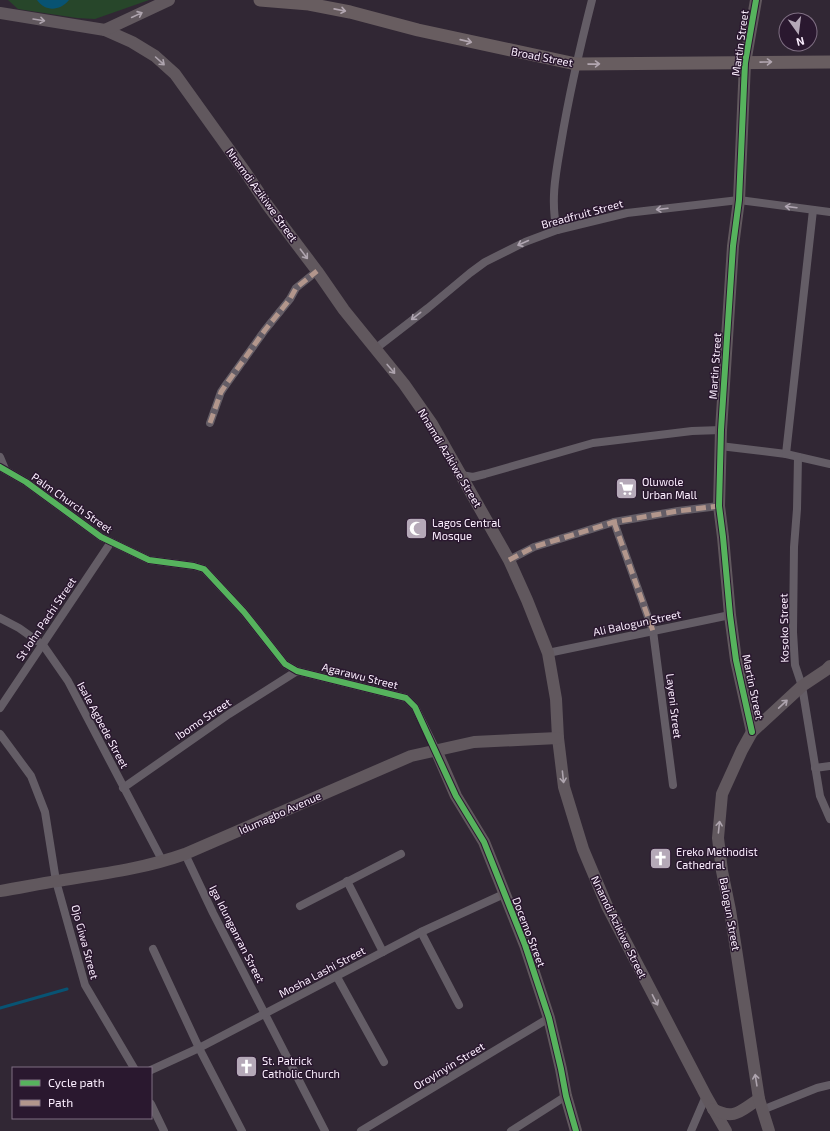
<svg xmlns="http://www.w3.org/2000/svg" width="830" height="1131" viewBox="0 0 830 1131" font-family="'Exo 2',sans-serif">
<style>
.green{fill:#27462a}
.water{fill:#085373}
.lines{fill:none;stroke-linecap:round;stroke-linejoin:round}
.stream{stroke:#085373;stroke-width:3}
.street{stroke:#645d66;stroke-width:8}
.secondary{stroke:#61585e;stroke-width:12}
.primary{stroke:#685d60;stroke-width:13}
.quiet{stroke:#b2968c;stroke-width:5;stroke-dasharray:10 5;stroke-linecap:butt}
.cycleway-casing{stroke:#2a182f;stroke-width:8}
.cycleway{stroke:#56b35d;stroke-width:6}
.oneway{stroke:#b2a6b0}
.oneway2{stroke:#aea4ae}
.oneway3{stroke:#b0a6b2}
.labels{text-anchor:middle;stroke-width:3;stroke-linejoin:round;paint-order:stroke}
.street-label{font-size:11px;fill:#fcefff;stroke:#2a182f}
.poi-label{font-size:11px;fill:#fcefff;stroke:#2a182f;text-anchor:start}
</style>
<rect width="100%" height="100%" fill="#312734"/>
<polygon class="green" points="8,0 149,0 95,19 77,18 18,9"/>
<path class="water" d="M37,0H69C60,11 45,12 37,0Z"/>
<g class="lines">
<polyline class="stream" points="0,1008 67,989"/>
<g class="street">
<path d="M557,230C550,201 556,172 561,143C569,95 580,47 592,0"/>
<polyline points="375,349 428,308 470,273 485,262 525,242 557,230 627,213 739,200 830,212"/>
<polyline points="210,423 221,392 225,386 265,330 290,299 296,288 317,271"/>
<polyline points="720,446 786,454 830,464"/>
<polyline points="786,454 813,210"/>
<polyline points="0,457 5,469"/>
<polyline points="798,457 797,509 794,547 793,632 795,665 802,686 820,796 830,819"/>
<polyline points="0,467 26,482 101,537 149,560 194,566 204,569 244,612 285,664 297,671 406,698 415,707 436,750"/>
<polyline points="461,475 473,477 485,474 593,443 692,431 721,430"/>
<polyline points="614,522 653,631 673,785"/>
<polyline points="509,560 534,547 614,522 678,511 719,506"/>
<polyline points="0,618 19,628 43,645 68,681 163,862"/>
<polyline points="548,653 730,615"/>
<polyline points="0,708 111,542"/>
<polyline points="0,734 31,776 45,812 56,881 85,985 134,1068"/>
<polyline points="815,768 830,766"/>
<polyline points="123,788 229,714 297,671"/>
<polyline points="185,854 213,913 325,1131"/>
<polyline points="347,881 383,952"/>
<polyline points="300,906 401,854"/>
<polyline points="421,932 459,1005"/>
<polyline points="153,949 199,1048 242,1131"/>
<polyline points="337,977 384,1062"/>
<polyline points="151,1070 199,1048 421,932 504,894"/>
<polyline points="151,1104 164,1131"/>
<polyline points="762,1110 817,1088 830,1085"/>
<polyline points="361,1131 549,1018"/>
<polyline points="511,1131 566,1096"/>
<polyline points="691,1131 706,1096"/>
</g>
<g class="secondary">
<polyline points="0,13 105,30 132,42 155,56 175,74 246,173 268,206 317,271 344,310 404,384 432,424 509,560 527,600 548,653 556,699 558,738 564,787 583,849 607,906 706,1096 726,1131"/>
<polyline points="105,30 169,0"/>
<polyline points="752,732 736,660 730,615 723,537 719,506 721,430 733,246 739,200 745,63 756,0"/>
<polyline points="436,750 456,796 484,842 525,945 549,1018 561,1069 566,1096 576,1131"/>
<path d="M0,891C19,888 38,884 57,881C101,874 143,869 185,854L411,756L474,742L558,738"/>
<path d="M713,1109C735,1121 741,1110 759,1099"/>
<polyline points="769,1131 759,1099 730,910 722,871 718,838 722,794 742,750 752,732 802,686 826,670 830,666"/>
</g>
<polyline class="primary" points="260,0 309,4 350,12 418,30 576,64 830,62"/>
<g class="quiet">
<polyline points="210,423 221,392 225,386 265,330 290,299 296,288 317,271"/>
<polyline points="614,522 653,631"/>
<polyline points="509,560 534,547 614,522 678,511 719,506"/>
</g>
<defs>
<g id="cycleway">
<polyline points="0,467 26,482 101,537 149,560 194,566 204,569 244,612 285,664 297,671 406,698 415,707 456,796 484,842 525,945 549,1018 561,1069 566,1096 576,1131"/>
<polyline points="752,732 736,660 730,615 723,537 719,506 721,430 733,246 739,200 745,63 756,0"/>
</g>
</defs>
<use href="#cycleway" class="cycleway-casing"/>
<use href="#cycleway" class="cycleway"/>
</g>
<defs><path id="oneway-shaft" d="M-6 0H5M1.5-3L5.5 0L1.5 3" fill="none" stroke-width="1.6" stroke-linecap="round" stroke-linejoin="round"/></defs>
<g class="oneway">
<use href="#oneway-shaft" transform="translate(340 10) rotate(11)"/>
<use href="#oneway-shaft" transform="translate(466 41) rotate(13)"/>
<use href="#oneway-shaft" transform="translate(766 62) rotate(-1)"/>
<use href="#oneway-shaft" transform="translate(594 64) rotate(-1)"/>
</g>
<g class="oneway2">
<use href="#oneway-shaft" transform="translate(137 15) rotate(-25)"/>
<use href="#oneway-shaft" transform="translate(39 20) rotate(9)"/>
<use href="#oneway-shaft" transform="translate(160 61) rotate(42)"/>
<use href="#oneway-shaft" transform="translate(304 254) rotate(53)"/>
<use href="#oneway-shaft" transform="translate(391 369) rotate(50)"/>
<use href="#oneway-shaft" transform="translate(783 704) rotate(-43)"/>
<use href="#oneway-shaft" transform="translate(563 777) rotate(84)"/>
<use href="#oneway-shaft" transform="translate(719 827) rotate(-84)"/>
<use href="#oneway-shaft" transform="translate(655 1000) rotate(63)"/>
<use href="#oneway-shaft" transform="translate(756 1080) rotate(-99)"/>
</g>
<g class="oneway3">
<use href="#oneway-shaft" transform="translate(791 207) rotate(-173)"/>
<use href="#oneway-shaft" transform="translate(662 209) rotate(173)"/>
<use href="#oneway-shaft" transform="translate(523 243) rotate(156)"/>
<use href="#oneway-shaft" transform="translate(416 316) rotate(142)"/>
</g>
<defs>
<symbol id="supermarket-square" viewBox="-11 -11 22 22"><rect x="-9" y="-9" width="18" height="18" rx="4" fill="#b5a9b8" stroke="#2a182f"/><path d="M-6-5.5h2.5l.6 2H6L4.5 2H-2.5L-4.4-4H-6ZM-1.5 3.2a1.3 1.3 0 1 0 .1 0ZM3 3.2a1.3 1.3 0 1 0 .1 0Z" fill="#fff"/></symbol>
<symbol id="mosque-square" viewBox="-11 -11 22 22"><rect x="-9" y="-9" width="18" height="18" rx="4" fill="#b5a9b8" stroke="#2a182f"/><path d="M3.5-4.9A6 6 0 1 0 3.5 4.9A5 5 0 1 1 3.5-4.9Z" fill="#fff"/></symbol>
<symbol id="church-square" viewBox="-11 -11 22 22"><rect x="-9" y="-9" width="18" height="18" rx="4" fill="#b5a9b8" stroke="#2a182f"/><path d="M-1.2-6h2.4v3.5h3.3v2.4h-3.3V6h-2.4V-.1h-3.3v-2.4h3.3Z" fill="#fff"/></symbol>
</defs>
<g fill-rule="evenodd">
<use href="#supermarket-square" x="614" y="476" width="25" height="25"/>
<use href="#mosque-square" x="404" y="516" width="25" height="25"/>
<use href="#church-square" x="648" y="846" width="25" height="25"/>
<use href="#church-square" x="234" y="1054" width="25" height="25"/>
</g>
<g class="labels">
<g class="street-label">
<text transform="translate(740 43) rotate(-82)" y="4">Martin Street</text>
<text transform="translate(542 57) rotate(11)" y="4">Broad Street</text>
<text transform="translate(262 195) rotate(54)" y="4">Nnamdi Azikiwe Street</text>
<text transform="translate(582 214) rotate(-15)" y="4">Breadfruit Street</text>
<text transform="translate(715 366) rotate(-86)" y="4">Martin Street</text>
<text transform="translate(450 458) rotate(59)" y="4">Nnamdi Azikiwe Street</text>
<text transform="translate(72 503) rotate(35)" y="4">Palm Church Street</text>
<text transform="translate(46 619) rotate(-56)" y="4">St John Pachi Street</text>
<text transform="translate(637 623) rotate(-12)" y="4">Ali Balogun Street</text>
<text transform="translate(784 628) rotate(-91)" y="4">Kosoko Street</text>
<text transform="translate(360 676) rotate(14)" y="4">Agarawu Street</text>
<text transform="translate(753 687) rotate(78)" y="4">Martin Street</text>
<text transform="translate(674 706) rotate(83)" y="4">Layeni Street</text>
<text transform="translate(203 719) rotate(-34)" y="4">Ibomo Street</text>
<text transform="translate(103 725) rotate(62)" y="4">Isale Agbede Street</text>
<text transform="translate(280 813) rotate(-24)" y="4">Idumagbo Avenue</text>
<text transform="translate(730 914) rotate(80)" y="4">Balogun Street</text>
<text transform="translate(619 927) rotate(64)" y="4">Nnamdi Azikiwe Street</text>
<text transform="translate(529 932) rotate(69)" y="4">Docemo Street</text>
<text transform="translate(237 934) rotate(63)" y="4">Iga Idunganran Street</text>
<text transform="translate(85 942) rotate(75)" y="4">Ojo Giwa Street</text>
<text transform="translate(322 972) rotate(-28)" y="4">Mosha Lashi Street</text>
<text transform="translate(449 1066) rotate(-31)" y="4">Oroyinyin Street</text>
</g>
<g class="poi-label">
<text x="642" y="486">Oluwole<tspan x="642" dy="13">Urban Mall</tspan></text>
<text x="432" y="527">Lagos Central<tspan x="432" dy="13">Mosque</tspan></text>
<text x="676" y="856">Ereko Methodist<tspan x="676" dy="13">Cathedral</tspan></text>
<text x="262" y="1065">St. Patrick<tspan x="262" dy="13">Catholic Church</tspan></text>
</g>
</g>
<rect x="12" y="1067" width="140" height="52" fill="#2a182f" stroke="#7e6e82"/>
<rect x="20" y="1080" width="20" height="6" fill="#56b35d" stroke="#7e6e82"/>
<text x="48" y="1087" font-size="12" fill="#fcefff">Cycle path</text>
<rect x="20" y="1100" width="20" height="6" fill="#b2968c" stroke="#7e6e82"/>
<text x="48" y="1107" font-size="12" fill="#fcefff">Path</text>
<g transform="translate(798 32) rotate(166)"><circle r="19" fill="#2a182f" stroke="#7e6e82"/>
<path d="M0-3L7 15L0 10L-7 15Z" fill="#b5a9b8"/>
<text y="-6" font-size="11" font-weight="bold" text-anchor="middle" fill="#fcefff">N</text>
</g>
</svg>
